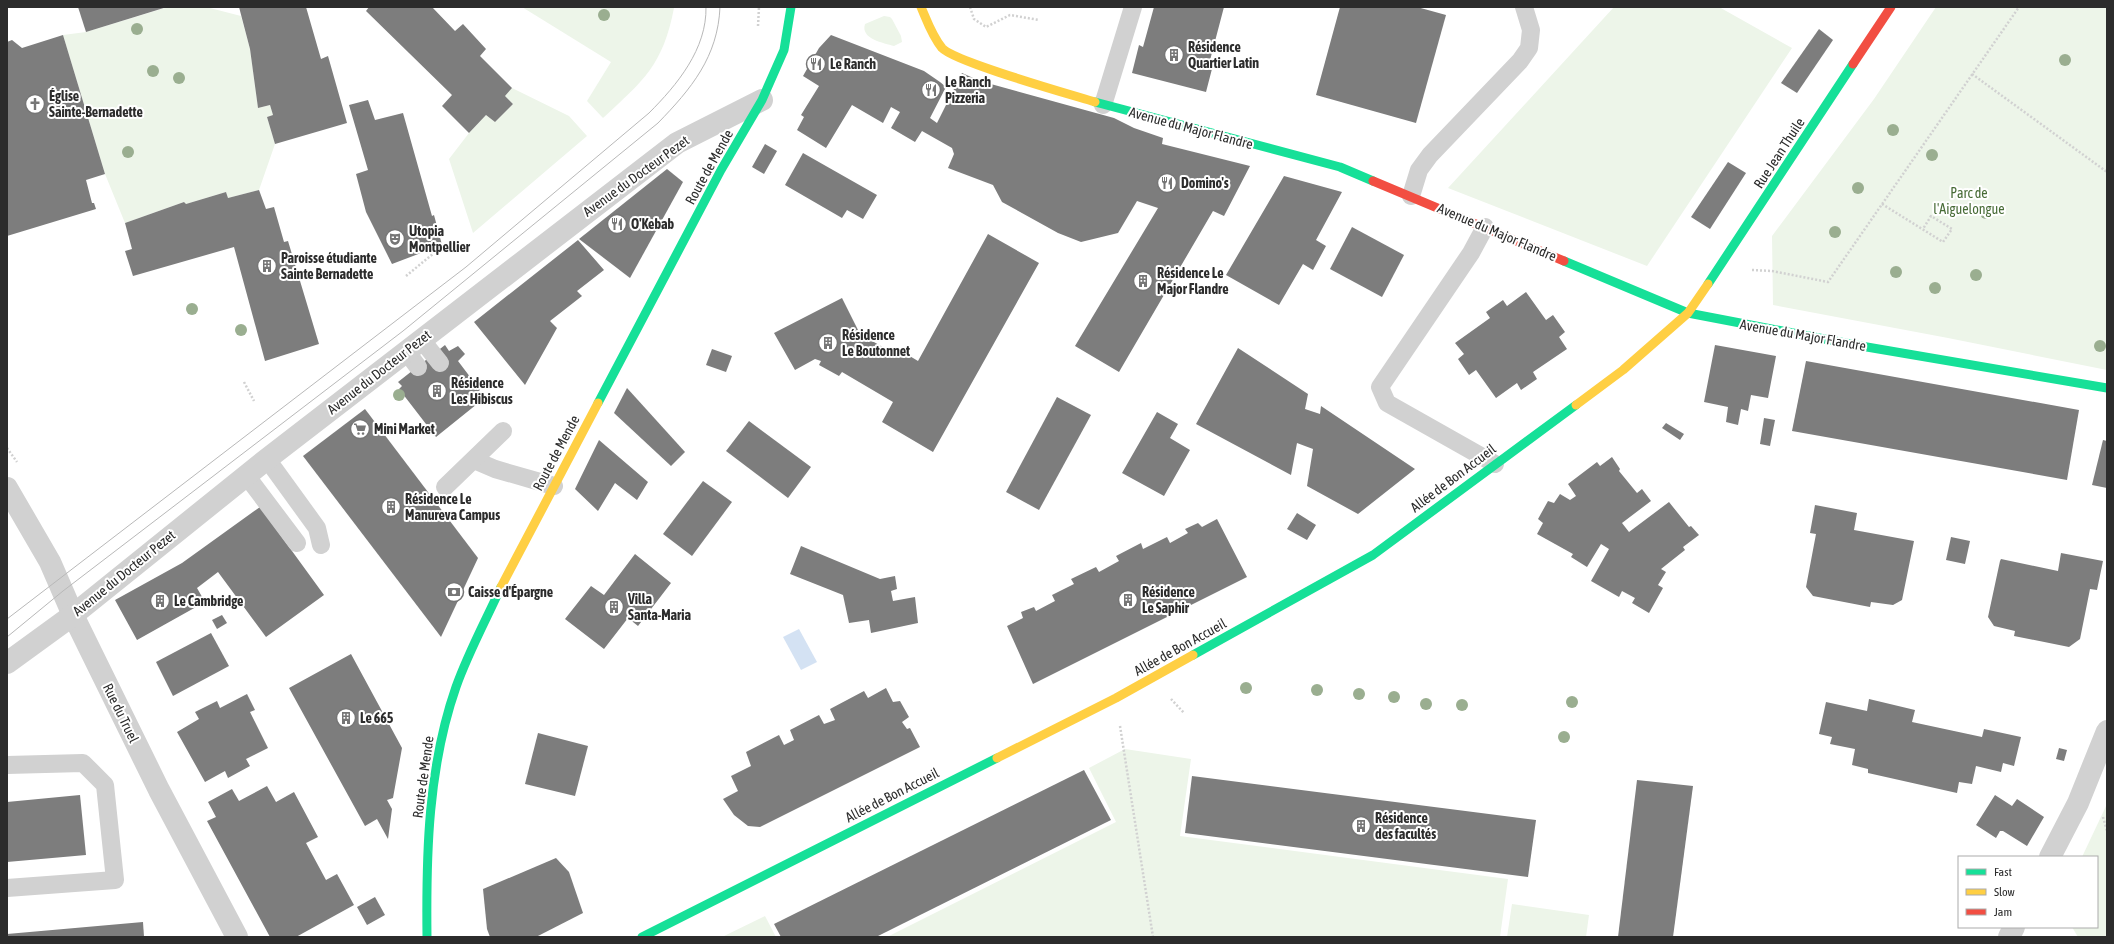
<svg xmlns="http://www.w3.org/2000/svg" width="2114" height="944" viewBox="0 0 2114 944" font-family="'Asap Condensed',sans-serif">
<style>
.green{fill:#edf5e9}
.water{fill:#d4e2f3}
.building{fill:#7d7d7d}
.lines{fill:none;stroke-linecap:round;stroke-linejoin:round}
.path{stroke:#d1d1d1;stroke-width:2.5;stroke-dasharray:2 2;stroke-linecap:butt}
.lane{stroke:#d1d1d1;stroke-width:18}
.street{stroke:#d1d1d1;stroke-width:22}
.fast{stroke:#16e098;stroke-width:9}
.slow{stroke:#ffcf43;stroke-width:9}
.jam{stroke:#f24e42;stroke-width:9}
.tram{stroke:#b8b8b8;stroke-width:1}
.tree{fill:#9aae90}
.labels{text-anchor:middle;stroke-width:4;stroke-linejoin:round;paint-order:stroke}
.poi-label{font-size:14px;font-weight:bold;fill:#2c2c2c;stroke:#fff;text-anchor:start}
.street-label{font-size:14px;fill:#2c2c2c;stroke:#fff}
.park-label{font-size:14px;fill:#476b36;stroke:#fff}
</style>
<rect width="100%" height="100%" fill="#fff"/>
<g class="green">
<polygon points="168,7 206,7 241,16 250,49 258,108 270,105 273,115 267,117 275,144 259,190 228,198 226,192 186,204 184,202 125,223 105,174 63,35 86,32"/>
<path d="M522,7H674V8C663,65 644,80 603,118L587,101L611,62Z"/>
<polygon points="1614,7 1719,7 1792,48 1647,266 1448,188"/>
<polygon points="1936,7 2107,7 2107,370 1948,338 1773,305 1772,236 1874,99"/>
<path d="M884,16L890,17L892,19L901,36L902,42L894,46C884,43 860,39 865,24Z"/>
<polygon points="512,88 569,116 587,136 473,233 449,159 469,133 486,115 495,122 513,104 505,96"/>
<polygon points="1125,749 1191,759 1180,836 1508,879 1500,937 887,937 1116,822 1089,768"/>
<polygon points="2107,804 2107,937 2078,937 2072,927 2097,927 2097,857 2082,857"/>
<polygon points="1512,904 1589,915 1586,937 1507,937"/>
<polygon points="765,916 776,937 722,937"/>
</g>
<polygon class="water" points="799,629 817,662 801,670 783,637"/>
<g class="building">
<polygon points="78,7 167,7 86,32"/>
<polygon points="239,7 306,7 321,59 328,56 347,123 275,144 267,117 273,115 270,105 258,108 250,49"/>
<polygon points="369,7 432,7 455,31 463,24 486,49 480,56 512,88 505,96 513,104 495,122 486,115 469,133 442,106 452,95 366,11"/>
<polygon points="1154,7 1224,7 1209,64 1213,65 1206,92 1132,73 1139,45 1143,47"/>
<polygon points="1340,7 1417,7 1446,15 1416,123 1316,95"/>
<polygon points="1819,29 1833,40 1797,93 1781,83"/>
<polygon points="63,35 105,174 86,180 92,203 94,203 96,209 7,236 7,42 12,40 22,48"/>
<polygon points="831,35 924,71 940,82 946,87 930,118 937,123 962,73 980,81 1114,118 1134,128 1163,138 1162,144 1250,166 1224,216 1213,211 1119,372 1075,346 1158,208 1137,201 1118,233 1081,242 1058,233 1002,202 993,185 948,168 954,154 952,148 922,131 915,142 891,128 900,112 891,107 883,123 852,105 826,148 797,130 804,117 801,115 819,86 803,76 819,48"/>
<polygon points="368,100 375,120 403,113 432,216 434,215 442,245 392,264 366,212 356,174 368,170 349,105"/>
<polygon points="765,144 777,151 764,174 752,167"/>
<polygon points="803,153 877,195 863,219 847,210 842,218 785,185"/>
<polygon points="1728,162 1746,173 1710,229 1691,217"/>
<polygon points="667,169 683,182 630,278 579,239"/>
<polygon points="1284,176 1342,192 1316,240 1326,246 1313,270 1303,264 1279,305 1226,275"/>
<polygon points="259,190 266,209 274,207 284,242 288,241 319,344 265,361 234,247 133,276 125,251 132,249 125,223 184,202 186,204 226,192 228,198"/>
<polygon points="1352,227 1404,255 1382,297 1330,269"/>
<polygon points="988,234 1039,263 933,452 882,422 893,402 842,372 839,376 819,365 821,361 815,359 795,370 774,333 842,298 860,334 900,357 903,352 918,361"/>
<polygon points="578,240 604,270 577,291 582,296 550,321 557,328 525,385 474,322"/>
<polygon points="1526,292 1546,320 1553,315 1565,332 1559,337 1567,349 1533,372 1537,379 1521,390 1517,383 1496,398 1476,370 1469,375 1458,359 1464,354 1455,343 1490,318 1486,312 1503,300 1507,306"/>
<polygon points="445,345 449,351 458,346 465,354 458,361 480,390 476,393 482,400 436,437 399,389 402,386 398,382"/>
<polygon points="1715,345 1776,356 1768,398 1751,395 1748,411 1741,409 1738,425 1726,422 1728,407 1704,402"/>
<polygon points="1238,348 1308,394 1305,409 1320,414 1321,406 1415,469 1358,514 1307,486 1313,449 1297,443 1291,475 1196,424"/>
<polygon points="712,349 732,356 726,372 706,365"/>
<polygon points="1806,361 2079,410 2067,480 1792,431"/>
<polygon points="627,388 685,452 671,466 614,413"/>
<polygon points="1057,397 1091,415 1039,510 1006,492"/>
<polygon points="365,409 478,558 441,637 303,456"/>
<polygon points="1157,412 1178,424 1170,438 1190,450 1164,496 1122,473"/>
<polygon points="1764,418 1775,420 1770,446 1760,444"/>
<polygon points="749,421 811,467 788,498 726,451"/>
<polygon points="1666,423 1684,434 1680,440 1662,428"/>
<polygon points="599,440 648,482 637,500 615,483 598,511 575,489"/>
<polygon points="2103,440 2107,441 2107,488 2092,485"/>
<polygon points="1612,457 1620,469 1619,471 1637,493 1642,489 1651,501 1622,523 1629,532 1669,502 1689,527 1691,526 1699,535 1683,547 1685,550 1661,569 1666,572 1658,585 1663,588 1649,613 1632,603 1635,598 1622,591 1619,597 1591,581 1609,549 1601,544 1587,567 1571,557 1573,554 1537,534 1543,523 1538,519 1548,501 1554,503 1560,494 1570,500 1576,496 1568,484 1597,462 1600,466"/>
<polygon points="703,481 732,502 692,556 663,534"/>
<polygon points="1815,505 1857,513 1854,530 1914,541 1902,600 1893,605 1871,602 1870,607 1813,596 1806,587 1816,534 1810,533"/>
<polygon points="260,507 324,595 266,637 218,572 197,588 205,602 137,640 115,600 182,563"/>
<polygon points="1297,513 1316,525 1307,540 1287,529"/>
<polygon points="1217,519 1247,577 1033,684 1007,626 1023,618 1021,612 1034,607 1036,611 1055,601 1052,595 1074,584 1071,579 1096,567 1099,572 1119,561 1116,556 1141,543 1143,549 1167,537 1170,543 1188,533 1185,529 1198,523 1202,527"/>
<polygon points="1951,537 1970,541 1965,564 1946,560"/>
<polygon points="801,546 880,579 895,576 897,589 891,591 893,601 915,597 918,623 871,633 869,620 849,623 843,595 790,574"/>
<polygon points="2061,553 2103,561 2097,590 2090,589 2080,639 2069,647 2014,636 2015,631 1994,626 1988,617 2000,561 2001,559 2058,571"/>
<polygon points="635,554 671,583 638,626 628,618 604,649 565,619 591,586 604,595"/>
<polygon points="222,615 227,623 217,629 212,620"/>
<polygon points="211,633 229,666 173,696 156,662"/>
<polygon points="351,654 402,748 393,798 387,800 392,809 388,839 377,819 365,826 289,688"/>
<polygon points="886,688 893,702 900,701 909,717 902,722 907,729 910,728 920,747 760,827 748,826 734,815 723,799 738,791 731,776 751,766 746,752 779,735 784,745 794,740 790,730 819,715 824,724 835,720 830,709 864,691 868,698"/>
<polygon points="247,694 255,710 250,712 268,748 246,759 250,766 228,778 225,771 205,782 177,732 199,719 195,712 217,701 220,708"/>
<polygon points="1869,699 1915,710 1912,722 1982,737 1984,729 2021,737 2014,766 2003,763 2001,772 1976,766 1972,784 1959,782 1957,793 1868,773 1868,769 1852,765 1855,749 1830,744 1832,737 1819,734 1826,702 1867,711"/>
<polygon points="538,733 588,746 575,796 525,784"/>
<polygon points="2059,748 2067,750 2064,761 2056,759"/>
<polygon points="1084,770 1111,820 876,937 781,937 774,924"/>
<polygon points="1192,776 1536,820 1528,877 1185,833"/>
<polygon points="1637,780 1693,786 1673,937 1618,937"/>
<polygon points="267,786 276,802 294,792 318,837 306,843 326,880 337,874 354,905 296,937 270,937 207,821 216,817 208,802 232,789 239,801"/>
<polygon points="80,795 86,855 7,862 7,802"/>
<polygon points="1995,795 2012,806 2017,799 2044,817 2027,846 2003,831 2000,831 1996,838 1976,825"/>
<polygon points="556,858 569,872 583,913 536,937 490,937 487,929 483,889"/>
<polygon points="375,897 385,915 367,925 357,907"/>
<polygon points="143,922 144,937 7,937 7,934"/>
</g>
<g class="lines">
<g class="path">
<polyline points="970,7 974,19 986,27 1010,15 1039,20"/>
<polyline points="758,26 759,7"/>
<polyline points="1972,74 2107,172"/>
<polyline points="1882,204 1943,242 1952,229 1931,216 1923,229"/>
<polyline points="1752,270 1772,271 1828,282 2019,7"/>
<polyline points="406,276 434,253"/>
<polyline points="244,382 254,401"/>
<polyline points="7,448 17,462"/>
<polyline points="1171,699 1184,713"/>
<polyline points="1120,726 1153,937"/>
<polyline points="2103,817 2107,831"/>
</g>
<g class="lane">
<polyline points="1103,105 1133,7"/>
<polyline points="1411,196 1419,170 1430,155 1520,61 1529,48 1531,30 1524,7"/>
<polyline points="1485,227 1471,253 1380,387 1387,403 1495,464"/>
<polyline points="421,339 440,363"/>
<polyline points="406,351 418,367"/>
<polyline points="267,459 317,528 321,545"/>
<polyline points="474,460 495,469 554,486"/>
<polyline points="246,475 297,543"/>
<polyline points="445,487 503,431"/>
<polyline points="7,765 83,763 105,785 115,880 7,888"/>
</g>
<g class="street">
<polyline points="7,488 50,562 73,615 159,790 237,937"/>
<polyline points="7,663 73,615 267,459 677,143 762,100"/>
<polyline points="2050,857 2078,803 2107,731"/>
<polyline points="2009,937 2014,927"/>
</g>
<g class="fast">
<polyline points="1095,102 1340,167 1373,181"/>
<polyline points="1564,261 1688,313 1861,346 2107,388"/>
<polyline points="1708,284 1853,64"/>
<polyline points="598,403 721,170 762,100 784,50 791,7"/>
<polyline points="1193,655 1373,555 1576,405"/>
<path d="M427,937C426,854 428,767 456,687C468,653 486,620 501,587"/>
<polyline points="642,937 997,758"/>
</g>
<g class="slow">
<path d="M921,7C927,21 932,36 942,48C955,62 1069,94 1095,102"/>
<polyline points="1576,405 1623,370 1688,313 1708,284"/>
<polyline points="501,587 598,403"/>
<polyline points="997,758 1116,698 1193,655"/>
</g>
<g class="jam">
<polyline points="1853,64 1891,7"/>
<polyline points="1373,181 1564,261"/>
</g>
<g class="tram">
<path d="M7,619L466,267L649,113C677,85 707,49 706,7"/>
<path d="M7,637L63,591L403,331L658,123C691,89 718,57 720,7"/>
</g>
</g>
<g class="tree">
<circle cx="604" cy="15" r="6"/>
<circle cx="137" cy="29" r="6"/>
<circle cx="2065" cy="60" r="6"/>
<circle cx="153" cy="71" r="6"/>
<circle cx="179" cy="78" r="6"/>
<circle cx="1893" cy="130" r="6"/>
<circle cx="128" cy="152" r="6"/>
<circle cx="1932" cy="155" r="6"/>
<circle cx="1858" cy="188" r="6"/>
<circle cx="1986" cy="213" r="6"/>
<circle cx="1835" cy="232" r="6"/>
<circle cx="1896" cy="272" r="6"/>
<circle cx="1976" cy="275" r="6"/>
<circle cx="1935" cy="288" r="6"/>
<circle cx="192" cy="309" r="6"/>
<circle cx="241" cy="330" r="6"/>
<circle cx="2100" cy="346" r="6"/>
<circle cx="399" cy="395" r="6"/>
<circle cx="1246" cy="688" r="6"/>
<circle cx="1317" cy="690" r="6"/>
<circle cx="1359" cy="694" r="6"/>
<circle cx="1394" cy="697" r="6"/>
<circle cx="1572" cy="702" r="6"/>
<circle cx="1426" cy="704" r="6"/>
<circle cx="1462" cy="705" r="6"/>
<circle cx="1564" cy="737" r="6"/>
</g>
<defs>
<symbol id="building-ring" viewBox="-11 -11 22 22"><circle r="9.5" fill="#fff" stroke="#767676" stroke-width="1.5"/><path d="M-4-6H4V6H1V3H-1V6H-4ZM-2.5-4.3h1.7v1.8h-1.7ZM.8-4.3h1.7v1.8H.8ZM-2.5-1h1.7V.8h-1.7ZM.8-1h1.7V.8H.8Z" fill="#767676"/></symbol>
<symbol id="restaurant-ring" viewBox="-11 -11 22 22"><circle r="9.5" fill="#fff" stroke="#767676" stroke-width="1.5"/><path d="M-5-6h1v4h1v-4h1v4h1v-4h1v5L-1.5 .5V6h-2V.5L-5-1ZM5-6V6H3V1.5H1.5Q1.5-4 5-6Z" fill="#767676"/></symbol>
<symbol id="church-ring" viewBox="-11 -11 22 22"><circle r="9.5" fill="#fff" stroke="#767676" stroke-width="1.5"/><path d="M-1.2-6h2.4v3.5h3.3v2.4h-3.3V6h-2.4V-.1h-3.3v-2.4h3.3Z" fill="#767676"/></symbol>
<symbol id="theatre-ring" viewBox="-11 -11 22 22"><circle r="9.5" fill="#fff" stroke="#767676" stroke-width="1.5"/><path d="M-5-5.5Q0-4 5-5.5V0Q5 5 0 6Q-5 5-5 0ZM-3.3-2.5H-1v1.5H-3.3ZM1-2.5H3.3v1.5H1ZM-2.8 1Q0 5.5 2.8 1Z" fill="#767676"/></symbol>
<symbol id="supermarket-ring" viewBox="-11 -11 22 22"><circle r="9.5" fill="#fff" stroke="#767676" stroke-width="1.5"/><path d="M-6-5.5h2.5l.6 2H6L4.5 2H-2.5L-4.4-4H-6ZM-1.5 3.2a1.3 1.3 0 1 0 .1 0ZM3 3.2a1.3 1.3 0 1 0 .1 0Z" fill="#767676"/></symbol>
<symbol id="bank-ring" viewBox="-11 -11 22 22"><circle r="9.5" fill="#fff" stroke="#767676" stroke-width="1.5"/><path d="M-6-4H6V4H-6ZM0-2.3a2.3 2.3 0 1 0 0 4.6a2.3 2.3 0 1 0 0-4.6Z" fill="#767676"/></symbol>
</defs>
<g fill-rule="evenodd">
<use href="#building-ring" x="1163" y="44" width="22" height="22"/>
<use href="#restaurant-ring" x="805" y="53" width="22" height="22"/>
<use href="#restaurant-ring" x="920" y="79" width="22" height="22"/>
<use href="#church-ring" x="24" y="93" width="22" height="22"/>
<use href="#restaurant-ring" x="1156" y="172" width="22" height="22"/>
<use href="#restaurant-ring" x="606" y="213" width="22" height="22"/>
<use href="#theatre-ring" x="384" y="228" width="22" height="22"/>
<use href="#building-ring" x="256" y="255" width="22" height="22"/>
<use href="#building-ring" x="1132" y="270" width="22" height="22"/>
<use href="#building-ring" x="817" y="332" width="22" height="22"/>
<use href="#building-ring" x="426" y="380" width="22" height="22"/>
<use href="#supermarket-ring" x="349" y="418" width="22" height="22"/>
<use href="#building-ring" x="380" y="496" width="22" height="22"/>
<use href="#bank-ring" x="443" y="581" width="22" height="22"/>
<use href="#building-ring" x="1117" y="589" width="22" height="22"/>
<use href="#building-ring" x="149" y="590" width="22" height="22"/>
<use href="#building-ring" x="603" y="596" width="22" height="22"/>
<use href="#building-ring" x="335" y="707" width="22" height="22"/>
<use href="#building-ring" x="1350" y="815" width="22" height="22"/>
</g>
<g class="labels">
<g class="poi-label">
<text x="1188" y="52">Résidence<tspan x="1188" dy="16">Quartier Latin</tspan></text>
<text x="830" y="69">Le Ranch</text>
<text x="945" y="87">Le Ranch<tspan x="945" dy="16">Pizzeria</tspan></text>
<text x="49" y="101">Église<tspan x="49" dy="16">Sainte-Bernadette</tspan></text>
<text x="1181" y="188">Domino's</text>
<text x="631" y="229">O'Kebab</text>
<text x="409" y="236">Utopia<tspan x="409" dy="16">Montpellier</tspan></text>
<text x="281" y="263">Paroisse étudiante<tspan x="281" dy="16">Sainte Bernadette</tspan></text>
<text x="1157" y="278">Résidence Le<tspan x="1157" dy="16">Major Flandre</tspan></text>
<text x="842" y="340">Résidence<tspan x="842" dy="16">Le Boutonnet</tspan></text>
<text x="451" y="388">Résidence<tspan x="451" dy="16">Les Hibiscus</tspan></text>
<text x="374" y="434">Mini Market</text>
<text x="405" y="504">Résidence Le<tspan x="405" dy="16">Manureva Campus</tspan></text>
<text x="468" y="597">Caisse d'Épargne</text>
<text x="1142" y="597">Résidence<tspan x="1142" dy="16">Le Saphir</tspan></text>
<text x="628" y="604">Villa<tspan x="628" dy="16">Santa-Maria</tspan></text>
<text x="174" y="606">Le Cambridge</text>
<text x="360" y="723">Le 665</text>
<text x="1375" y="823">Résidence<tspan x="1375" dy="16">des facultés</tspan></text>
</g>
<g class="street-label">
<text transform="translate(1191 128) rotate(15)" y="5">Avenue du Major Flandre</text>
<text transform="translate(1779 153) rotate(-57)" y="5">Rue Jean Thuile</text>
<text transform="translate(709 167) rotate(-61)" y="5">Route de Mende</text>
<text transform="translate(636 176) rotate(-36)" y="5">Avenue du Docteur Pezet</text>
<text transform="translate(1497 232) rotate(23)" y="5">Avenue du Major Flandre</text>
<text transform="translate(1803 335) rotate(10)" y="5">Avenue du Major Flandre</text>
<text transform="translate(379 372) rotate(-38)" y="5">Avenue du Docteur Pezet</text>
<text transform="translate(556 453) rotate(-62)" y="5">Route de Mende</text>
<text transform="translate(1453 478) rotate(-37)" y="5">Allée de Bon Accueil</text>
<text transform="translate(124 573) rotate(-39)" y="5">Avenue du Docteur Pezet</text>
<text transform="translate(1180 647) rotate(-29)" y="5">Allée de Bon Accueil</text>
<text transform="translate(121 713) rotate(64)" y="5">Rue du Truel</text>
<text transform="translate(423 777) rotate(-82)" y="5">Route de Mende</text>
<text transform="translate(892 795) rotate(-27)" y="5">Allée de Bon Accueil</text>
</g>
<g class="park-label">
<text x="1969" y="198">Parc de<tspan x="1969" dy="16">l'Aiguelongue</tspan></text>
</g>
</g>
<rect width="2114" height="944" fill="none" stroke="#2c2c2c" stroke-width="16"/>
<rect x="1958" y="856" width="140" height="72" fill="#ffffff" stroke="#ababab"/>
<rect x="1966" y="869" width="20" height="6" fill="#16e098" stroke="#ababab"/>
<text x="1994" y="876" font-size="12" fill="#2c2c2c">Fast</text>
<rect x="1966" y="889" width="20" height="6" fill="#ffcf43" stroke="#ababab"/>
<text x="1994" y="896" font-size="12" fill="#2c2c2c">Slow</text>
<rect x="1966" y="909" width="20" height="6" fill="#f24e42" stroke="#ababab"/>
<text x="1994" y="916" font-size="12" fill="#2c2c2c">Jam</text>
</svg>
